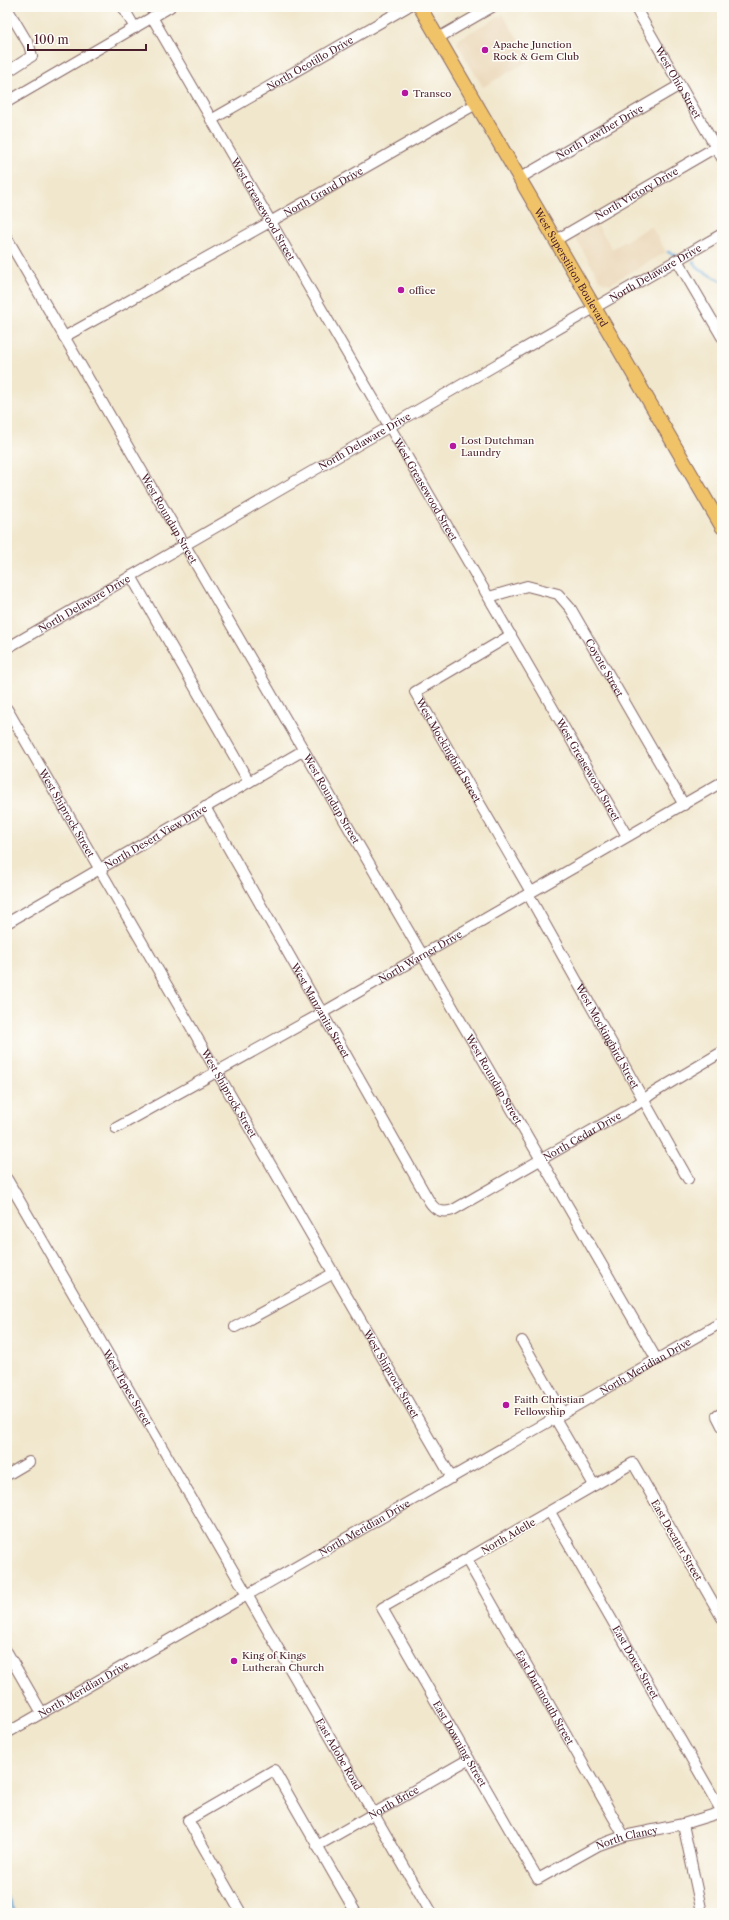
<svg xmlns="http://www.w3.org/2000/svg" width="729" height="1920" viewBox="0 0 729 1920" font-family="'Libre Caslon Text',serif">
<style>
.built{fill:#ebd8ba}
.lines{fill:none;stroke-linecap:round;stroke-linejoin:round}
.stream{stroke:#67a8db;stroke-width:2.5}
.minor-casing{stroke:#846564;stroke-width:12}
.major-casing{stroke:#846564;stroke-width:15}
.minor{stroke:#fff;stroke-width:10}
.major{stroke:#f0c369;stroke-width:13}
.poi-dot{fill:#b5179e;stroke:#fdfcf7;stroke-width:1.5}
.labels{text-anchor:middle;stroke-width:3;stroke-linejoin:round;paint-order:stroke}
.poi-label{font-size:10px;fill:#4a1f2b;stroke:#fdfcf7;text-anchor:start}
.street-label{font-size:10px;fill:#4a1f2b;stroke:#fdfcf7}
</style>
<rect width="100%" height="100%" fill="#fdfcf7"/>
<filter id="ink" filterUnits="userSpaceOnUse"><feTurbulence type="fractalNoise" baseFrequency=".025" numOctaves="2"/><feDisplacementMap in="SourceGraphic" scale="8" xChannelSelector="R" yChannelSelector="G"/><feConvolveMatrix kernelMatrix="1 2 1 2 8 2 1 2 1" color-interpolation-filters="sRGB"/></filter>
<filter id="wash" filterUnits="userSpaceOnUse"><feTurbulence type="fractalNoise" baseFrequency=".012" numOctaves="4" result="noise"/><feDisplacementMap in="SourceGraphic" scale="16" xChannelSelector="R" yChannelSelector="G"/><feGaussianBlur stdDeviation="0.9" result="paint"/><feColorMatrix in="noise" values="0 0 0 0 0 0 0 0 0 0 0 0 0 0 0 0 0 1.4 0 .05"/><feComposite in="paint" operator="in"/></filter>
<g filter="url(#wash)">
<rect width="100%" height="100%" fill="#f1e7cd"/>
<g class="built">
<polygon points="503,14 530,60 483,87 457,44 459,39"/>
<polygon points="596,223 612,249 651,226 666,252 610,284 601,281 574,236"/>
</g>
<g class="lines">
<g class="stream">
<polyline points="668,252 676,255"/>
<polyline points="693,262 702,271 722,281"/>
<polyline points="7,1897 16,1913"/>
</g>
</g>
</g>
<g filter="url(#ink)">
<g class="lines">
<defs>
<g id="minor">
<polyline points="123,7 135,28"/>
<path id="s1" d="M635,7L722,158"/>
<polyline points="7,8 29,45 32,56 7,72"/>
<path id="s2" d="M152,17L627,836"/>
<polyline points="438,38 492,7"/>
<polyline points="7,102 170,7"/>
<path id="s3" d="M211,120L407,7"/>
<path id="s4" d="M520,178L680,85"/>
<path id="s5" d="M7,238L657,1360"/>
<path id="s6" d="M556,240L716,147"/>
<polyline points="677,260 722,337"/>
<path id="s7" d="M64,337L270,222L476,104"/>
<polyline points="131,576 249,782"/>
<path id="s8" d="M489,597L527,586L558,594L571,609L684,805"/>
<path id="s9" d="M511,635L415,692L531,892"/>
<path id="s10" d="M7,648L722,234"/>
<path id="s11" d="M7,709L452,1478"/>
<path id="s12" d="M205,807L428,1199C434,1210 441,1214 453,1210L636,1105L653,1093L722,1052"/>
<path id="s13" d="M528,894L688,1179"/>
<path id="s14" d="M7,923L304,750"/>
<path id="s15" d="M116,1128L322,1013L722,782"/>
<path id="s16" d="M7,1179L431,1913"/>
<polyline points="235,1327 334,1273"/>
<polyline points="522,1341 563,1413"/>
<polyline points="722,1413 717,1416 722,1426"/>
<polyline points="555,1418 594,1485"/>
<polyline points="7,1475 29,1462"/>
<path id="s17" d="M550,1512L722,1812"/>
<path id="s18" d="M467,1560L624,1836"/>
<path id="s19" d="M722,1618L633,1463L382,1608L538,1879L599,1845L624,1836L683,1824L722,1812"/>
<polyline points="7,1652 42,1713"/>
<path id="s20" d="M7,1733L722,1322"/>
<polyline points="683,1824 702,1913"/>
<path id="s21" d="M317,1846L469,1759"/>
<polyline points="241,1913 188,1820 274,1770 356,1913"/>
</g>
<g id="major">
<path id="s22" d="M420,7L722,527"/>
</g>
</defs>
<use href="#minor" class="minor-casing"/>
<use href="#major" class="major-casing"/>
<use href="#minor" class="minor"/>
<use href="#major" class="major"/>
</g>
</g>
<g class="poi-dot">
<circle cx="485" cy="50" r="4"/>
<circle cx="405" cy="93" r="4"/>
<circle cx="401" cy="290" r="4"/>
<circle cx="453" cy="446" r="4"/>
<circle cx="506" cy="1405" r="4"/>
<circle cx="234" cy="1661" r="4"/>
</g>
<g class="labels">
<g class="poi-label">
<text x="493" y="48">Apache Junction<tspan x="493" dy="12">Rock &amp; Gem Club</tspan></text>
<text x="413" y="97">Transco</text>
<text x="409" y="294">office</text>
<text x="461" y="444">Lost Dutchman<tspan x="461" dy="12">Laundry</tspan></text>
<text x="514" y="1403">Faith Christian<tspan x="514" dy="12">Fellowship</tspan></text>
<text x="242" y="1659">King of Kings<tspan x="242" dy="12">Lutheran Church</tspan></text>
</g>
<g class="street-label">
<text dy="4" stroke="none"><textPath href="#s3" startOffset="114">North Ocotillo Drive</textPath></text>
<text dy="4" stroke="none"><textPath href="#s1" startOffset="87">West Ohio Street</textPath></text>
<text dy="4" stroke="none"><textPath href="#s4" startOffset="92">North Lawther Drive</textPath></text>
<text dy="4" stroke="none"><textPath href="#s7" startOffset="297">North Grand Drive</textPath></text>
<text dy="4" stroke="none"><textPath href="#s6" startOffset="93">North Victory Drive</textPath></text>
<text dy="4" stroke="none"><textPath href="#s2" startOffset="222">West Greasewood Street</textPath></text>
<text dy="4" stroke="none"><textPath href="#s22" startOffset="301">West Superstition Boulevard</textPath></text>
<text dy="4" stroke="none"><textPath href="#s10" startOffset="749">North Delaware Drive</textPath></text>
<text dy="4" stroke="none"><textPath href="#s10" startOffset="413">North Delaware Drive</textPath></text>
<text dy="4" stroke="none"><textPath href="#s2" startOffset="546">West Greasewood Street</textPath></text>
<text dy="4" stroke="none"><textPath href="#s5" startOffset="324">West Roundup Street</textPath></text>
<text dy="4" stroke="none"><textPath href="#s10" startOffset="89">North Delaware Drive</textPath></text>
<text dy="4" stroke="none"><textPath href="#s8" startOffset="159">Coyote Street</textPath></text>
<text dy="4" stroke="none"><textPath href="#s9" startOffset="179">West Mockingbird Street</textPath></text>
<text dy="4" stroke="none"><textPath href="#s2" startOffset="870">West Greasewood Street</textPath></text>
<text dy="4" stroke="none"><textPath href="#s5" startOffset="648">West Roundup Street</textPath></text>
<text dy="4" stroke="none"><textPath href="#s11" startOffset="120">West Shiprock Street</textPath></text>
<text dy="4" stroke="none"><textPath href="#s14" startOffset="172">North Desert View Drive</textPath></text>
<text dy="4" stroke="none"><textPath href="#s15" startOffset="349">North Warner Drive</textPath></text>
<text dy="4" stroke="none"><textPath href="#s12" startOffset="234">West Manzanita Street</textPath></text>
<text dy="4" stroke="none"><textPath href="#s13" startOffset="163">West Mockingbird Street</textPath></text>
<text dy="4" stroke="none"><textPath href="#s5" startOffset="972">West Roundup Street</textPath></text>
<text dy="4" stroke="none"><textPath href="#s11" startOffset="444">West Shiprock Street</textPath></text>
<text dy="4" stroke="none"><textPath href="#s12" startOffset="630">North Cedar Drive</textPath></text>
<text dy="4" stroke="none"><textPath href="#s20" startOffset="736">North Meridian Drive</textPath></text>
<text dy="4" stroke="none"><textPath href="#s11" startOffset="768">West Shiprock Street</textPath></text>
<text dy="4" stroke="none"><textPath href="#s16" startOffset="241">West Tepee Street</textPath></text>
<text dy="4" stroke="none"><textPath href="#s20" startOffset="412">North Meridian Drive</textPath></text>
<text transform="translate(508 1536) rotate(-30)" y="4">North Adelle</text>
<text transform="translate(677 1540) rotate(60)" y="4">East Decatur Street</text>
<text dy="4" stroke="none"><textPath href="#s17" startOffset="173">East Dover Street</textPath></text>
<text dy="4" stroke="none"><textPath href="#s20" startOffset="88">North Meridian Drive</textPath></text>
<text dy="4" stroke="none"><textPath href="#s18" startOffset="158">East Dartmouth Street</textPath></text>
<text dy="4" stroke="none"><textPath href="#s19" startOffset="625">East Downing Street</textPath></text>
<text dy="4" stroke="none"><textPath href="#s16" startOffset="664">East Adobe Road</textPath></text>
<text dy="4" stroke="none"><textPath href="#s21" startOffset="88">North Brice</textPath></text>
<text dy="4" stroke="none"><textPath href="#s19" startOffset="880">North Clancy</textPath></text>
</g>
</g>
<rect width="729" height="1920" fill="none" stroke="#fdfcf7" stroke-width="24"/>
<path d="M28 44v6h118v-6" fill="none" stroke="#4a1f2b" stroke-width="2"/>
<text x="34" y="44" font-size="12" fill="#4a1f2b" stroke="#fdfcf7" stroke-width="3" paint-order="stroke">100 m</text>
</svg>
